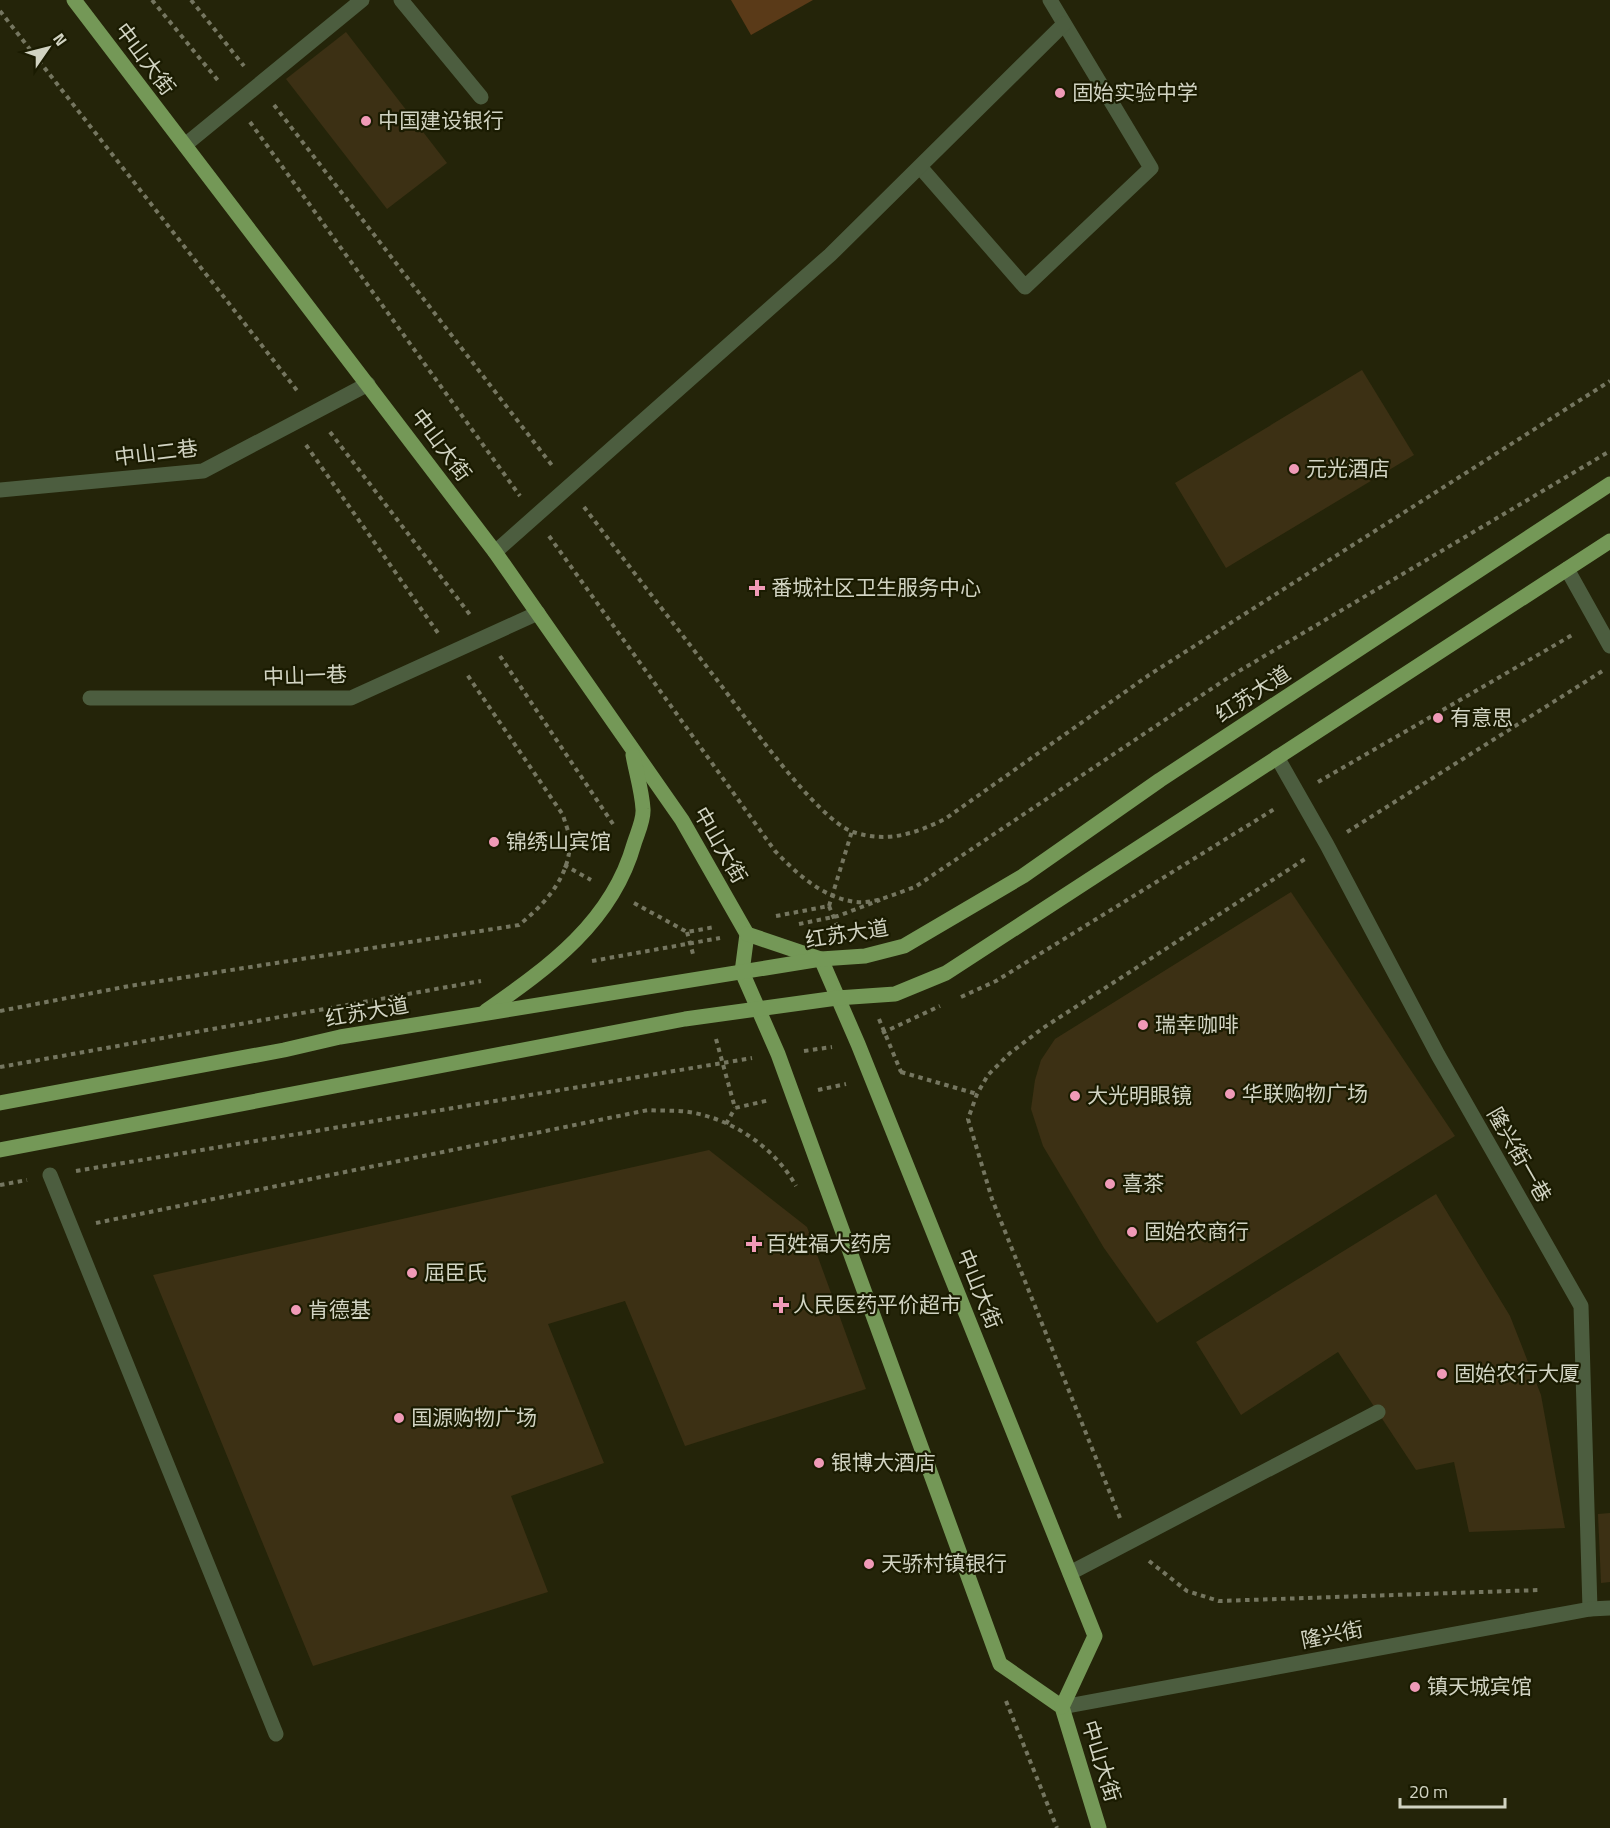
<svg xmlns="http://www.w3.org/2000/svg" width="1610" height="1828" viewBox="0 0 1610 1828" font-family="'Titillium Web','Noto Sans SC',sans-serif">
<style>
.green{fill:#5a3a18}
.building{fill:#3c3014}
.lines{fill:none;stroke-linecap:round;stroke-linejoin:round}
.path{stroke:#757660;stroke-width:4;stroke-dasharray:4.5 4.5;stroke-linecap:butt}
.minor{stroke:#4c5d3f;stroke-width:15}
.major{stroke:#749857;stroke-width:15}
.poi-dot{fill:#f09ab7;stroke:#1a1b01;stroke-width:2}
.labels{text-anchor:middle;stroke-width:4.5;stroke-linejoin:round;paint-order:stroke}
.street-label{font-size:21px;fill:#d1d3c2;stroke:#1a1b01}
.poi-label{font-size:21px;fill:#d1d3c2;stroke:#1a1b01;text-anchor:start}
</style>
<rect width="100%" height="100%" fill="#242409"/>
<polygon class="green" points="731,0 813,0 751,35"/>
<g class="building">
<polygon points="346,32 447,163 387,209 286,79"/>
<polygon points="1362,370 1414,455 1226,568 1175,483"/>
<polygon points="1291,892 1455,1136 1157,1323 1104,1248 1043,1146 1031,1109 1035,1080 1041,1060 1055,1039"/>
<polygon points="709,1150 807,1227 866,1389 685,1446 625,1301 548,1324 604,1463 511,1496 548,1592 313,1666 153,1275"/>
<polygon points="1436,1194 1510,1316 1541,1395 1565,1528 1469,1532 1454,1462 1416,1470 1338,1352 1241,1415 1196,1342"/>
<polygon points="1610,1513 1610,1582 1601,1583 1598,1514"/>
</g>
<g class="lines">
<g class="path">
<polyline points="152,0 220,83"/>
<polyline points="191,0 244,66"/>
<polyline points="0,11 299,393"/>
<polyline points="274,105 554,468"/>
<polyline points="250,122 520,496"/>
<polyline points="330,432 471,616"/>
<polyline points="306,445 438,633"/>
<path d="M584,507C628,565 673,623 717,680C744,715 816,819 853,832C888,843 914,834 945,819L1149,675L1610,381"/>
<path d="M549,536L775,851C797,874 823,898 856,902C875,904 897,893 915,887L1229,677L1610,451"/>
<polyline points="500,656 613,824"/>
<polyline points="1318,782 1574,634"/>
<polyline points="1347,832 1604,670"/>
<polyline points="564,865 591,880"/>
<polyline points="634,903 687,932 715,927"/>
<polyline points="829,906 852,831"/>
<polyline points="776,916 829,906 840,933"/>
<polyline points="799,924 838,916 880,900"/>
<polyline points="687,932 693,954"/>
<polyline points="592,961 720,938"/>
<polyline points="961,997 996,981 1276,808"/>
<path d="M0,1011L129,986L519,925C544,905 569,878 570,843C570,834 565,823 563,815L466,673"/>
<polyline points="879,1019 901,1072 897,1073"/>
<polyline points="882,1033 940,1006"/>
<polyline points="716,1039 735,1108 770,1100"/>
<polyline points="804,1051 832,1047"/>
<polyline points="0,1067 481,981"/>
<polyline points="901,1072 977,1094"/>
<polyline points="818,1090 846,1084"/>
<polyline points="726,1124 735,1108"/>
<polyline points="76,1171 752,1058"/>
<polyline points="0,1185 27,1180"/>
<path d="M96,1223L648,1110C661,1111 676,1110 689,1112C733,1119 775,1148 796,1186"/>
<polyline points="1120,1518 992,1199 968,1119 977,1094 988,1075 1010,1053 1043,1028 1305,859"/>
<polyline points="1149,1561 1187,1591 1219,1601 1540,1590"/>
<polyline points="1006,1701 1057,1828"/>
</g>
<g class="minor">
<polyline points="401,0 481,97"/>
<polyline points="185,145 362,0"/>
<polyline points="921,168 1025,287 1151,168 1050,0"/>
<polyline points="0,490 203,471 368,384"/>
<polyline points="495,552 830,255 1064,24"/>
<polyline points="1567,569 1610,646"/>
<polyline points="90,698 351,698 538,613"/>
<polyline points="1277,757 1327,845 1438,1055 1581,1306 1590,1609"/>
<polyline points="50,1175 276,1734"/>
<polyline points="1070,1573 1378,1412"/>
<polyline points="1062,1707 1590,1609 1610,1608"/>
</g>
<g class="major">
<polyline points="74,0 495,552 682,820 747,934 742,972 778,1054 1000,1664 1062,1707 1099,1828"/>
<polyline points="747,934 821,959 858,1044 1095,1636 1062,1707"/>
<path d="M486,1011C549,967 612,922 634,844C637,834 644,820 643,809C642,791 636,772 633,755"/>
<polyline points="0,1103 284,1050 340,1037 821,959 865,956 904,946 1023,876 1160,780 1610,484"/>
<polyline points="0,1150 685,1019 837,998 895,994 946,973 1610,541"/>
</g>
</g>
<g class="poi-dot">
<circle cx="1060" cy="93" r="6"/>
<circle cx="366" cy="121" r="6"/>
<circle cx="1294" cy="469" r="6"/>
<path d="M754 579h6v6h6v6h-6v6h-6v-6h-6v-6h6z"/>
<circle cx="1438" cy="718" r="6"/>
<circle cx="494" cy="842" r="6"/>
<circle cx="1143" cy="1025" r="6"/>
<circle cx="1230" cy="1094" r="6"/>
<circle cx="1075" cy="1096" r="6"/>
<circle cx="1110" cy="1184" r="6"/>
<circle cx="1132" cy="1232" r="6"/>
<path d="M751 1235h6v6h6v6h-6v6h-6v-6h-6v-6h6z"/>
<circle cx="412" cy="1273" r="6"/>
<path d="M778 1296h6v6h6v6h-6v6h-6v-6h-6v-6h6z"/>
<circle cx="296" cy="1310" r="6"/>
<circle cx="1442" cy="1374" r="6"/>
<circle cx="399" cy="1418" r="6"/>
<circle cx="819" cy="1463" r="6"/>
<circle cx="869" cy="1564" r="6"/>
<circle cx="1415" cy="1687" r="6"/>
</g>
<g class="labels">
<g class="street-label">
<text transform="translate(145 59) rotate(53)" y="7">中山大街</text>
<text transform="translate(441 445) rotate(53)" y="7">中山大街</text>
<text transform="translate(156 453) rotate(-7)" y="7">中山二巷</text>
<text transform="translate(305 676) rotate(-2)" y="7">中山一巷</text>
<text transform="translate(1253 694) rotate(-33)" y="7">红苏大道</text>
<text transform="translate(720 845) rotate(60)" y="7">中山大街</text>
<text transform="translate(847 934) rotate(-9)" y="7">红苏大道</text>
<text transform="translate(367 1012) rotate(-10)" y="7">红苏大道</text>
<text transform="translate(1519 1155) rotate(60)" y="7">隆兴街一巷</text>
<text transform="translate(979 1289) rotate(68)" y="7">中山大街</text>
<text transform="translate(1332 1635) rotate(-11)" y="7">隆兴街</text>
<text transform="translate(1101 1761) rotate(73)" y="7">中山大街</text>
</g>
<g class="poi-label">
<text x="1072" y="100">固始实验中学</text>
<text x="378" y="128">中国建设银行</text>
<text x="1306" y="476">元光酒店</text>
<text x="771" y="595">番城社区卫生服务中心</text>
<text x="1450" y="725">有意思</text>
<text x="506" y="849">锦绣山宾馆</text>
<text x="1155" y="1032">瑞幸咖啡</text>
<text x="1242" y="1101">华联购物广场</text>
<text x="1087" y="1103">大光明眼镜</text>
<text x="1122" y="1191">喜茶</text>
<text x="1144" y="1239">固始农商行</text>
<text x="766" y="1251">百姓福大药房</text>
<text x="424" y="1280">屈臣氏</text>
<text x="793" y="1312">人民医药平价超市</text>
<text x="308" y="1317">肯德基</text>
<text x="1454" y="1381">固始农行大厦</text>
<text x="411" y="1425">国源购物广场</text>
<text x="831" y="1470">银博大酒店</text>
<text x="881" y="1571">天骄村镇银行</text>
<text x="1427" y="1694">镇天城宾馆</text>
</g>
</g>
<g transform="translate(48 48) rotate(55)" stroke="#1a1b01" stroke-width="4.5" paint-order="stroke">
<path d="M0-4.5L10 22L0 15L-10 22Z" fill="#d1d3c2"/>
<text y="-9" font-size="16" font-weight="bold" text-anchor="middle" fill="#d1d3c2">N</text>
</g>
<path d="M1400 1798v9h105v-9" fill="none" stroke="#d1d3c2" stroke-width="3"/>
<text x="1409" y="1798" font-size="18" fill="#d1d3c2" stroke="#1a1b01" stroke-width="4.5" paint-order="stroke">20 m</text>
</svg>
